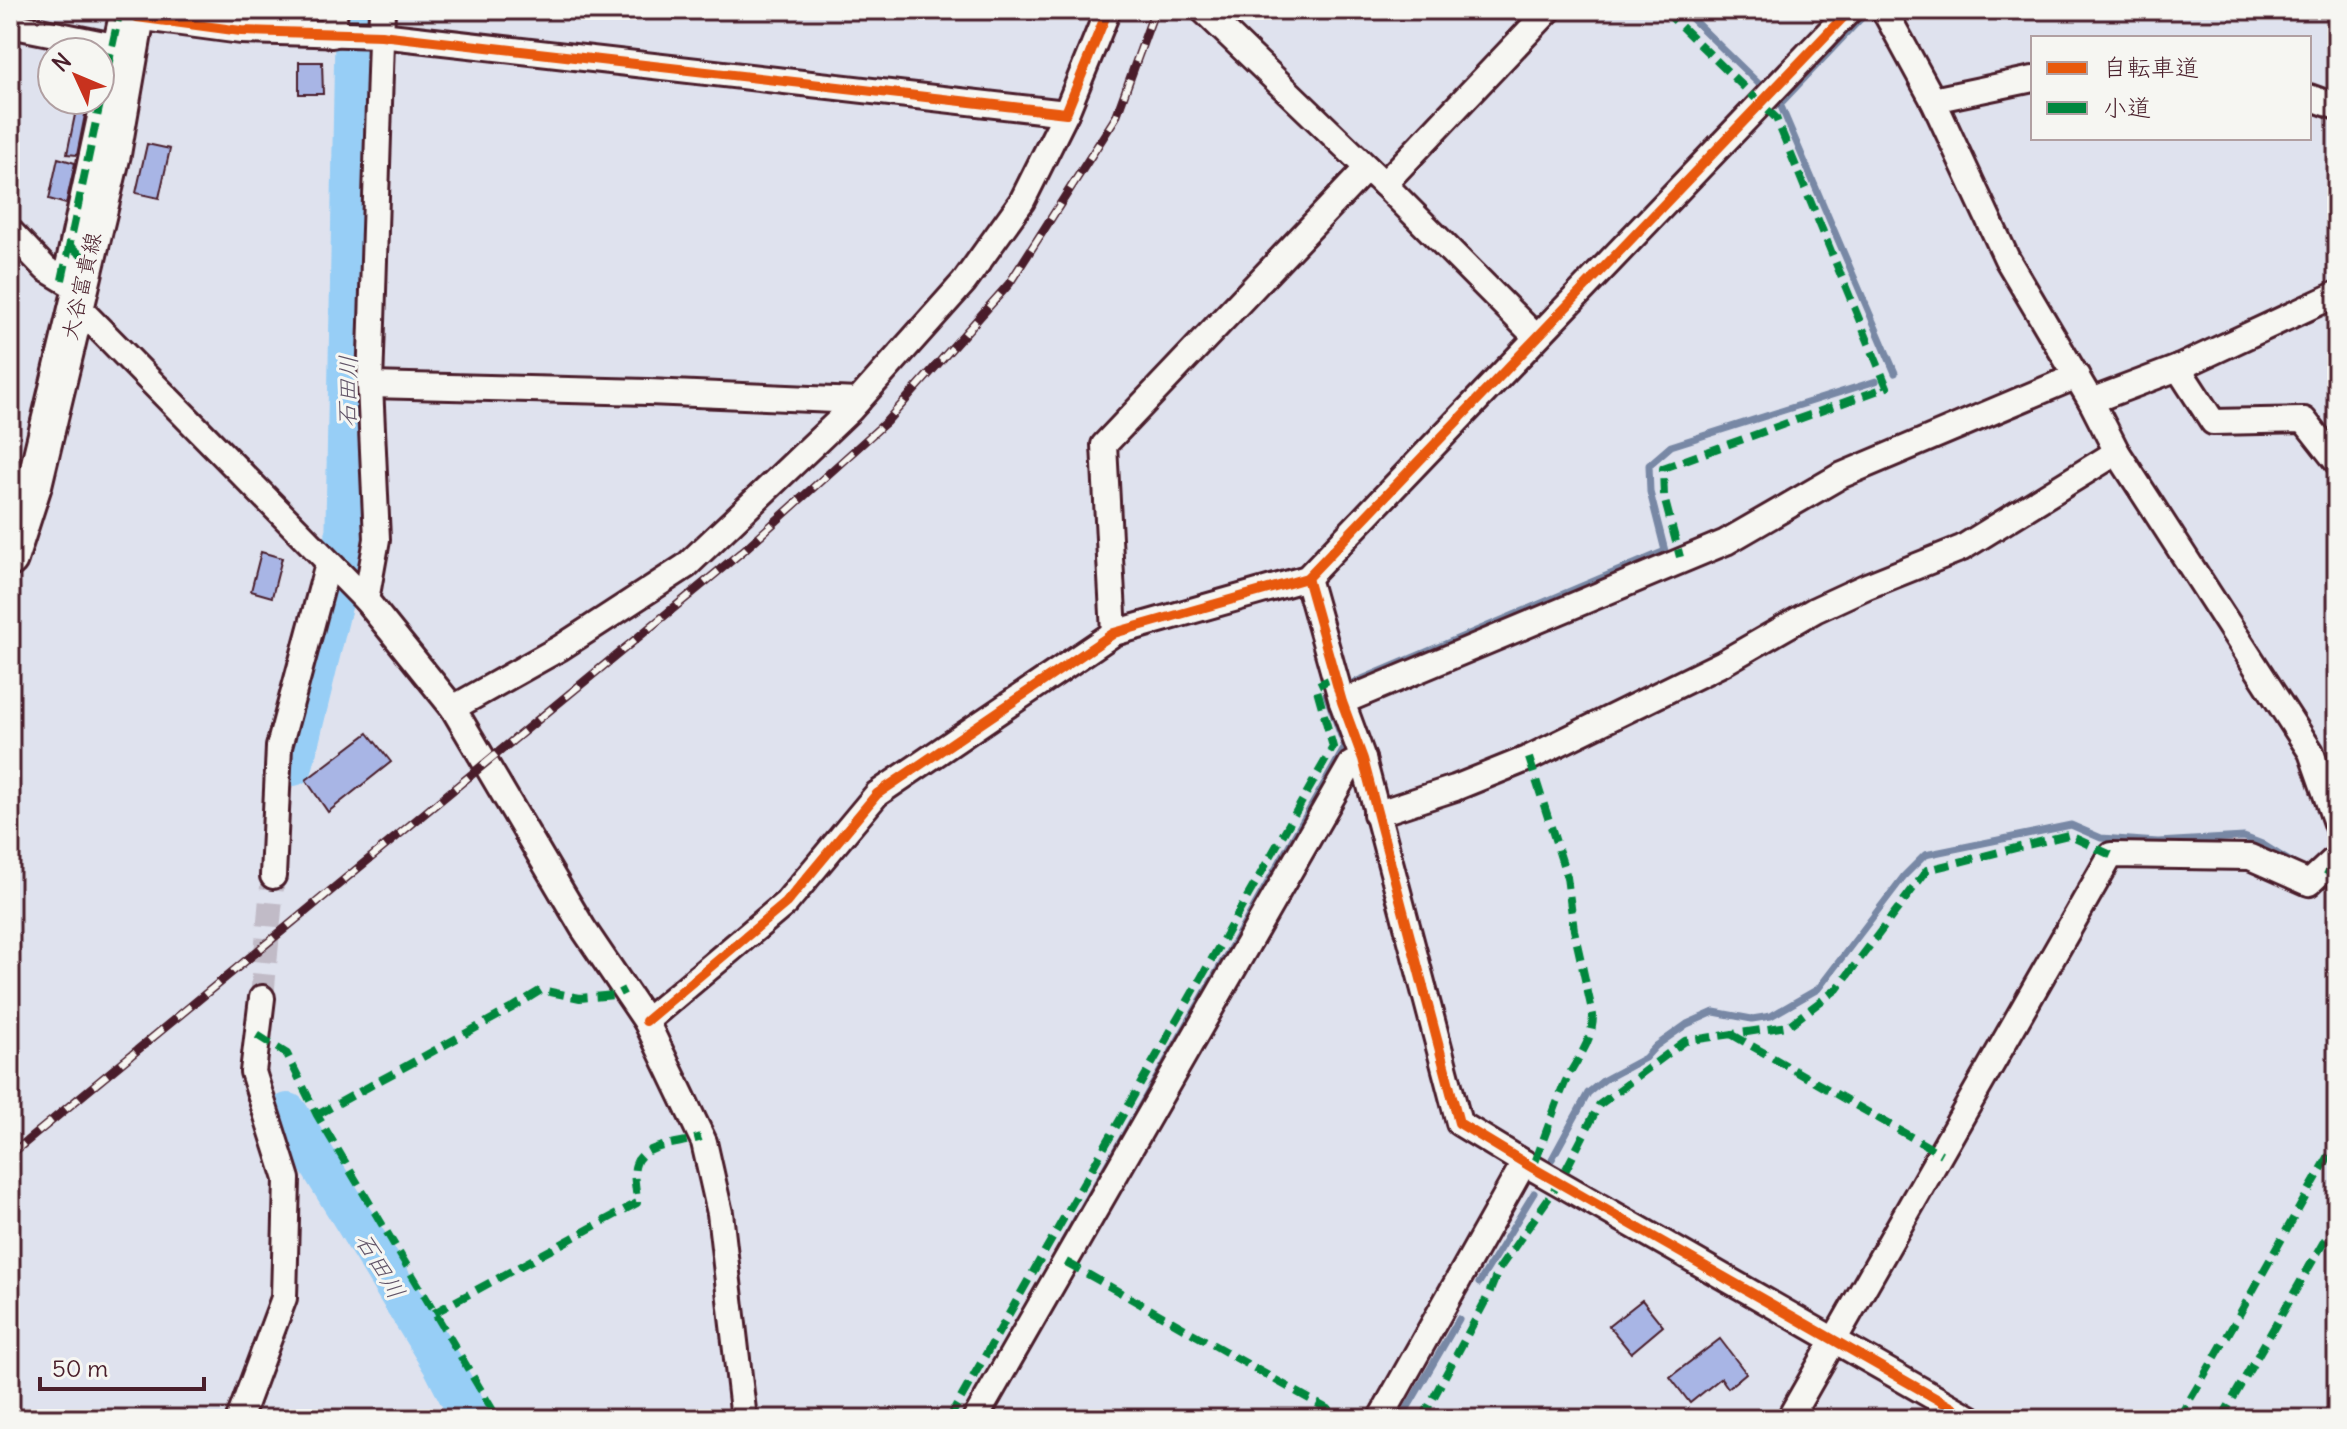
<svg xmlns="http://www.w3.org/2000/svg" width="2347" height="1429" viewBox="0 0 2347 1429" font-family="Delius,'Klee One',sans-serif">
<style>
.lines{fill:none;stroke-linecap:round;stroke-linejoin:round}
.stream{stroke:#7888a5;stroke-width:7}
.river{stroke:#97cef6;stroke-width:40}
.building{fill:#a8b5e5;stroke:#4a1f2b;stroke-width:2}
.minor-tunnel{stroke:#c1bbc7;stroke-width:24;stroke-dasharray:24 12;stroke-linecap:butt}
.pedestrian-casing{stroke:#4a1f2b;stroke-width:24}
.minor-casing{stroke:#4a1f2b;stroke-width:30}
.secondary-casing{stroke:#4a1f2b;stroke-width:40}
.pedestrian{stroke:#f6f6f2;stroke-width:18}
.minor{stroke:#f6f6f2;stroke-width:24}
.secondary{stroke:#f6f6f2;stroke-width:34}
.rail-casing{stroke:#4a1f2b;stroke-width:9}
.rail{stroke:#f6f6f2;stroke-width:6;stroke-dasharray:18;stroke-linecap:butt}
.quiet{stroke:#00873e;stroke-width:8;stroke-dasharray:16 8;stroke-linecap:butt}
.cycleway-casing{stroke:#f6f6f2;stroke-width:15}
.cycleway{stroke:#e8590c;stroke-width:10}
.labels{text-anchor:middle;stroke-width:6;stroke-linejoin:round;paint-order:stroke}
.street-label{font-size:22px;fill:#4a1f2b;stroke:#f6f6f2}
.water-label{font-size:24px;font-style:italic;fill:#615468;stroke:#f6f6f2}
</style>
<rect width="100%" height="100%" fill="#dfe2ee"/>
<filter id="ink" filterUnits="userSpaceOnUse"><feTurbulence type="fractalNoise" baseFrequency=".0125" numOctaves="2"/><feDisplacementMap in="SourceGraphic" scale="16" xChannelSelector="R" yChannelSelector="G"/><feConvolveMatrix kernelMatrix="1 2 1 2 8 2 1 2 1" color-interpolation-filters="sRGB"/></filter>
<g filter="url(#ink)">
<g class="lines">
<g class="stream">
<polyline points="1683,10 1758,83"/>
<polyline points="1867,12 1780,104 1895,373"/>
<polyline points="1355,682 1665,551 1650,492 1649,465 1671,446 1876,381"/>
<polyline points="2329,884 2337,888"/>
<polyline points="1552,1159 1588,1093 1604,1080 1645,1058 1656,1046 1687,1024 1714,1012 1752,1019 1771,1016 1818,989 1904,876 1925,855 2071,825 2101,838 2158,842 2244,837 2262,844 2299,867"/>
<polyline points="1063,1242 1345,747 1326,694"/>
<polyline points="1479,1283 1534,1193"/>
<polyline points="1401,1419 1459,1319"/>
</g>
<g class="river">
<polyline points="293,766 345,552 355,10"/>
<polyline points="288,1113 443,1365 471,1419"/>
</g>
</g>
<g class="building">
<polygon points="299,62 322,62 323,94 299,94"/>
<polygon points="78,100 88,100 77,155 67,154"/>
<polygon points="147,144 170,149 159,198 136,193"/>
<polygon points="58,158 75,163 66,204 49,199"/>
<polygon points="261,552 282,558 272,597 251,591"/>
<polygon points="368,733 391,762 328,812 306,780"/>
<polygon points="1642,1300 1663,1326 1631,1353 1609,1326"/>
<polygon points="1720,1339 1746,1373 1728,1388 1721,1378 1690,1403 1670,1377"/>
</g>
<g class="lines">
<polyline class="minor-tunnel" points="262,998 273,876"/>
<defs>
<polyline id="pedestrian" points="62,280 120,10"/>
<g id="minor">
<polyline points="1203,10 1384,184 1536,337"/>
<polyline points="1884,10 1933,100 2007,259 2091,401 2117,452 2311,752 2337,826"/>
<polyline points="137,17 241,31 381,35 1066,113 1108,10"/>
<polyline points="10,25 114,46"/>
<polyline points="332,35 335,10"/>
<polyline points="2309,97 2337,107"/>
<polyline points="1933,100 2033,79"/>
<polyline points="1384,184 1549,10"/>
<polyline points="10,231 46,269 79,289"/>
<polyline points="76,305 366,600 377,539 370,385 382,10"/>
<polyline points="2178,368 2213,422 2304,420 2337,462"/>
<polyline points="370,385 648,392 858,401"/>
<polyline points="2091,401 2178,368 2337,294"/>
<polyline points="1307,578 1342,702 1363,759 1459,1123 1533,1168 1972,1419"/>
<polyline points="366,600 453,708 583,928 646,1021 704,1142 720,1213 744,1419"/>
<polyline points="1114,633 1104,445 1367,168"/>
<polyline points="1342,702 1726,542 1840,476 2077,376"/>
<polyline points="453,708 560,648 686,566 850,410 964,282 1022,201 1066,113"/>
<polyline points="1376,814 1455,788 1529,758 1723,663 1815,610 1867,586 1962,548 2117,452"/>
<polyline points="273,876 279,747 328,564"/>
<polyline points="646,1021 786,903 877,794 1114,633 1307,578 1850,10"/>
<polyline points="239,1419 284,1298 287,1179 253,1072 262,998"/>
<polyline points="975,1419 1351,764 1363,759"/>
<polyline points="1380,1419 1524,1163"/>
<polyline points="1789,1419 2111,855 2250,857 2309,883 2337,857"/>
</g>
<polyline id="secondary" points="10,559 34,485 113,154 138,10"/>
</defs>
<use href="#pedestrian" class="pedestrian-casing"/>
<use href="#minor" class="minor-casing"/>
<use href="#secondary" class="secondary-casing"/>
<use href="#pedestrian" class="pedestrian"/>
<use href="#minor" class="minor"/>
<use href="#secondary" class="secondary"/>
<defs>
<polyline id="rail" points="10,1155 744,550 886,422 1009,284 1116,117 1155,10"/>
</defs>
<use href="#rail" class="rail-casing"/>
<use href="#rail" class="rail"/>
<g class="quiet">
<polyline points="1664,10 1776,118 1887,387 1663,468 1664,497 1680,557"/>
<polyline points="70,246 86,259"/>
<polyline points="62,280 120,10"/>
<path d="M1529,758L1567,877L1574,930L1593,1015C1593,1044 1575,1060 1564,1085C1553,1112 1543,1141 1533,1168"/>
<polyline points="2325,870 2337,876"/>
<polyline points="1731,1034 1941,1154"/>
<polyline points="257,1035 287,1054 317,1115 498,1419"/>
<polyline points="317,1115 512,1008 541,990 580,998 615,995 625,990"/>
<polyline points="1066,1262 1345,1419"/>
<path d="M434,1313L637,1203C637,1192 632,1174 636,1164C642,1144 684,1144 701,1137"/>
<polyline points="949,1419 1333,747 1316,686 1335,677"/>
<polyline points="1422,1419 1488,1296 1499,1269 1559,1183 1599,1105 1685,1041 1788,1026 1837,989 1927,870 2068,835 2111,855"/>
<path d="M2178,1419C2234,1328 2283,1234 2337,1142"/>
<polyline points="2221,1419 2337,1219"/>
</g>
<defs>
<g id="cycleway">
<polyline points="137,17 241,31 381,35 1066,113 1108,10"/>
<polyline points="1307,578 1342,702 1363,759 1459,1123 1533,1168 1972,1419"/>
<polyline points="646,1021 786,903 877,794 1114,633 1307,578 1850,10"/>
</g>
</defs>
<use href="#cycleway" class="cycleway-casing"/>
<use href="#cycleway" class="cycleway"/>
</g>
</g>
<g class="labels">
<g class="street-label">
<text transform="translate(81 286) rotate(-77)" y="8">大谷富貴線</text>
</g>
<g class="water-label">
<text transform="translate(348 391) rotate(-89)" y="8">石田川</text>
<text transform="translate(380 1266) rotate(59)" y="8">石田川</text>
</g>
</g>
<rect width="2347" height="1429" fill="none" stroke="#f6f6f2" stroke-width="40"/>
<rect x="20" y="20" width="2307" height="1389" fill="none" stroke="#4a1f2b" stroke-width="3" filter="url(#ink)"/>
<rect x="2031" y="36" width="280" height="104" fill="#f6f6f2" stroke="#b1a0a2" stroke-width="2"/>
<rect x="2047" y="62" width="40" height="12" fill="#e8590c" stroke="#b1a0a2" stroke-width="2"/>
<text x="2103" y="76" font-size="24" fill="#4a1f2b">自転車道</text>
<rect x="2047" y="102" width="40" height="12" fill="#00873e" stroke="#b1a0a2" stroke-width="2"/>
<text x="2103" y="116" font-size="24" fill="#4a1f2b">小道</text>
<g transform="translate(76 76) rotate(314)"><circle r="38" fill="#f6f6f2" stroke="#b1a0a2" stroke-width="2"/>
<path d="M0-6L14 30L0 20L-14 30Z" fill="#c8321e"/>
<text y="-12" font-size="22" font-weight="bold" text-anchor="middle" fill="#4a1f2b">N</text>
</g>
<path d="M40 1377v12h164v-12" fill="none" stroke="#4a1f2b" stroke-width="4"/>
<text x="52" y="1377" font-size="24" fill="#4a1f2b" stroke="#f6f6f2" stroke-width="6" paint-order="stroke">50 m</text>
</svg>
